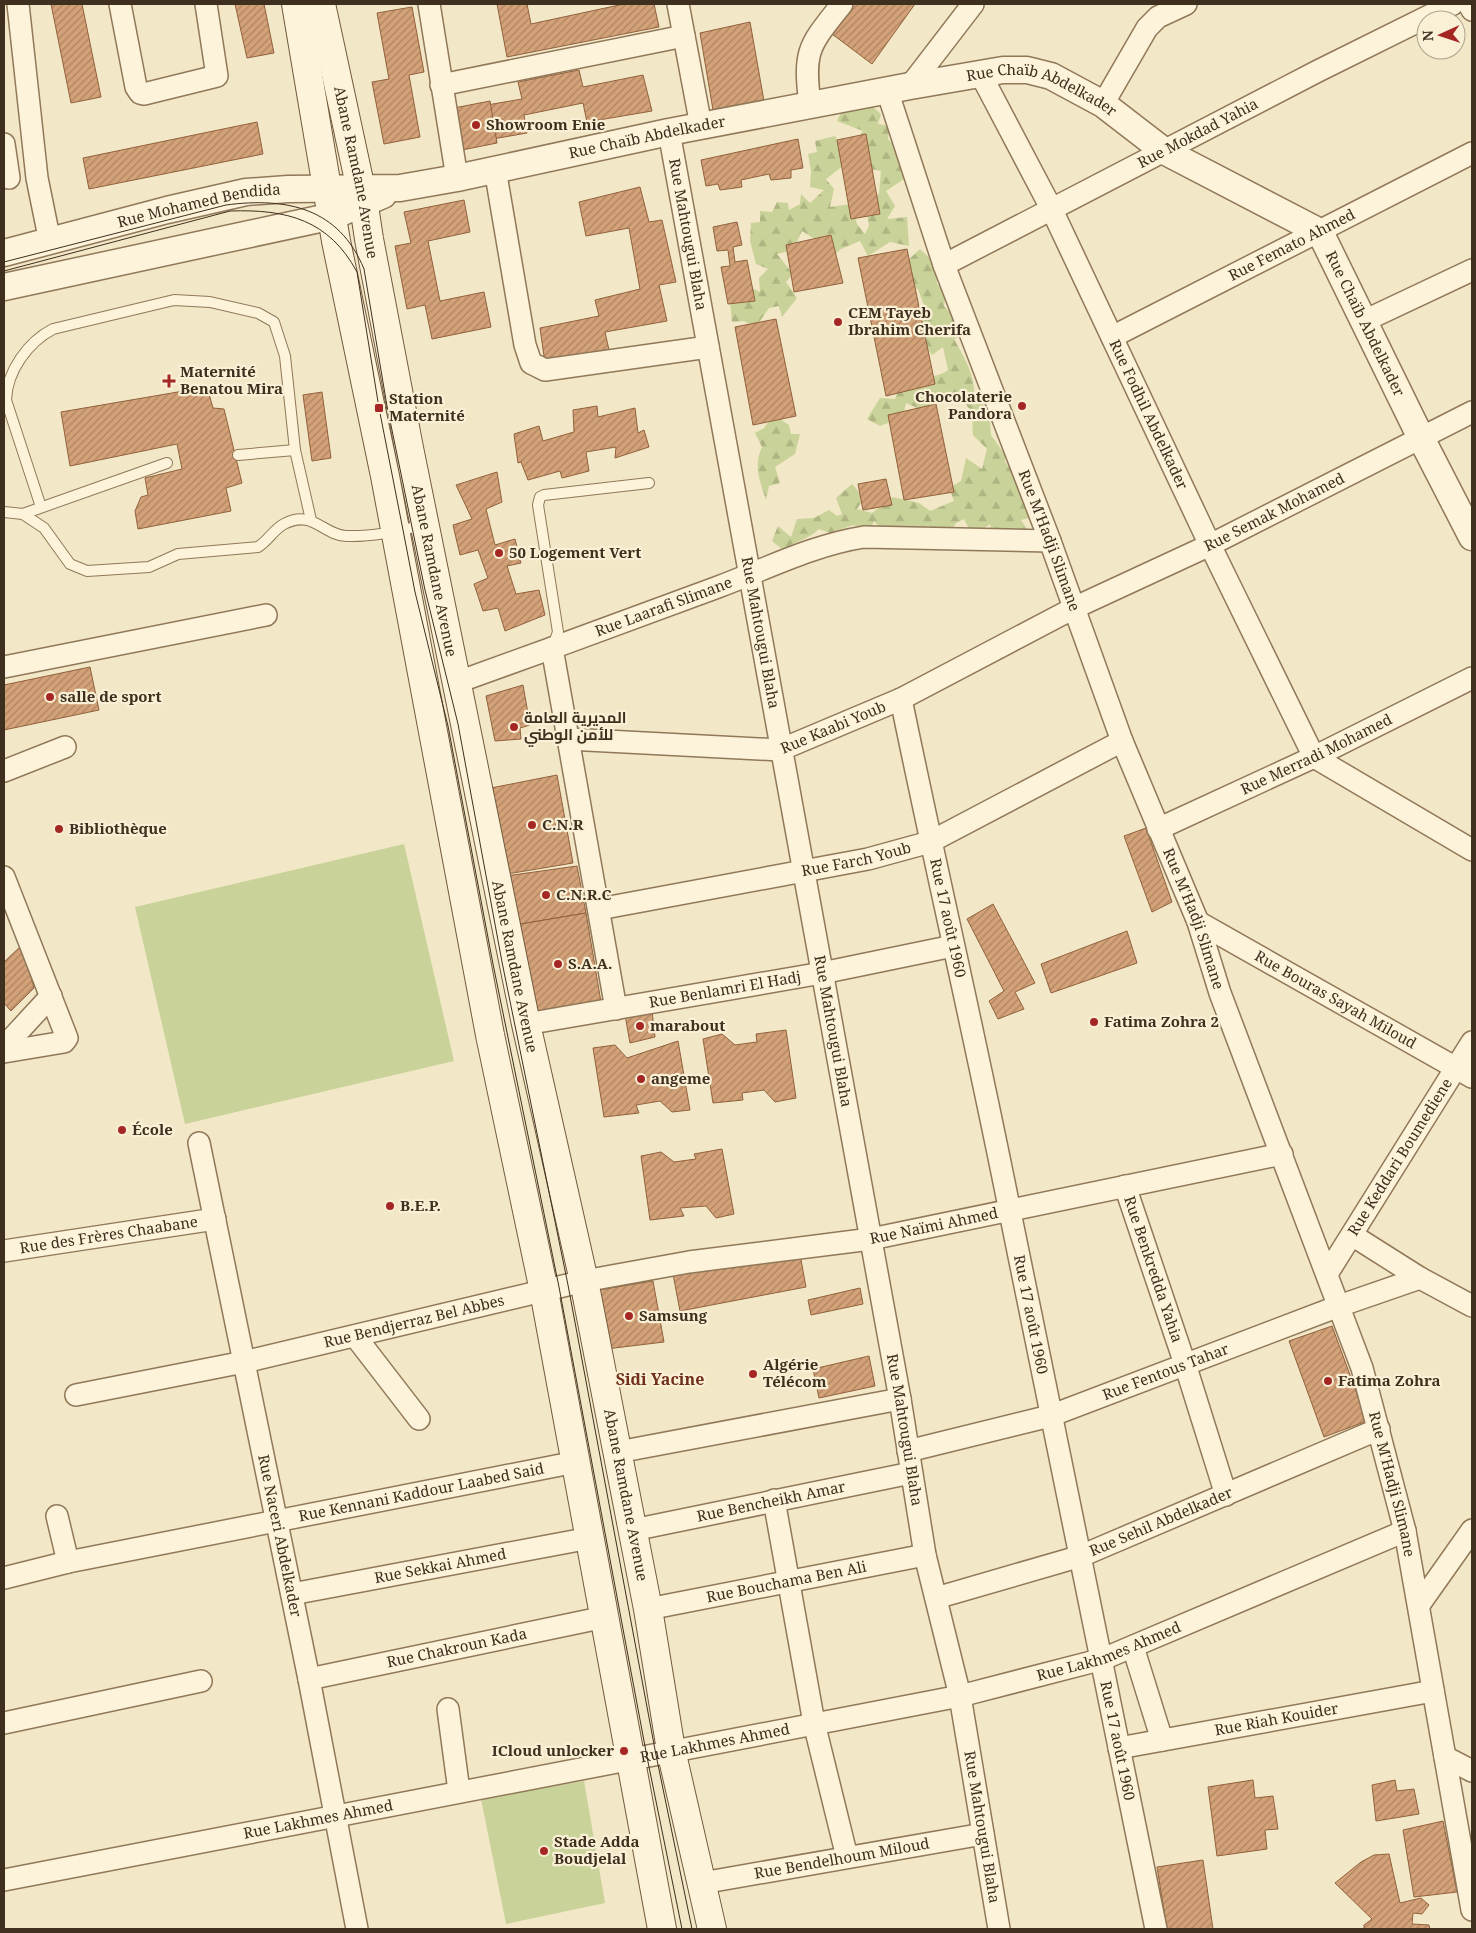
<svg xmlns="http://www.w3.org/2000/svg" width="1476" height="1933" viewBox="0 0 1476 1933" font-family="'Noto Serif',Cairo,serif">
<style>
.grass{fill:#c9d298}
.forest{fill:url(#forest-firs)}
.building{fill:url(#building-hatch);stroke:#91613d}
.lines{fill:none;stroke-linecap:round;stroke-linejoin:round}
.service-casing{stroke:#907859;stroke-width:12}
.minor-casing{stroke:#907859;stroke-width:24}
.tertiary-casing{stroke:#907859;stroke-width:29}
.secondary-casing{stroke:#72593c;stroke-width:30}
.service{stroke:#fcf3da;stroke-width:10}
.minor{stroke:#fcf3da;stroke-width:21}
.tertiary{stroke:#fcf3da;stroke-width:26}
.secondary{stroke:#fcf3da;stroke-width:28}
.tram{stroke:#3f2f1e;stroke-width:1}
.poi-dot{fill:#a52723;stroke:#f9f0d6;stroke-width:2}
.labels{text-anchor:middle;stroke-width:4.5;stroke-linejoin:round;paint-order:stroke}
.street-label{font-size:15px;fill:#3f2f1e;stroke:#f9f0d6}
.poi-label{font-size:15px;font-weight:bold;fill:#3f2f1e;stroke:#f9f0d6;text-anchor:start}
.neighbourhood-label{font-size:16px;font-weight:bold;fill:#6f2f1a;stroke:#f9f0d6}
</style>
<defs>
<pattern id="forest-firs" width="22" height="20" patternUnits="userSpaceOnUse" patternTransform="scale(1.25)"><rect width="22" height="20" fill="#c9d298"/><path d="M5 1l3.5 6h-7zM16 11l3.5 6h-7z" fill="#aeb583"/></pattern>
<pattern id="building-hatch" width="6" height="6" patternUnits="userSpaceOnUse" patternTransform="scale(1.25)"><rect width="6" height="6" fill="#d4a278"/><path d="M-1 1l2-2M0 6l6-6M5 7l2-2" fill="none" stroke="#ad8462"/></pattern>
</defs>
<rect width="100%" height="100%" fill="#f2e7c6"/>
<g class="grass">
<polygon points="404,844 454,1061 185,1124 135,907"/>
<polygon points="584,1781 605,1903 506,1924 481,1799"/>
</g>
<g class="forest">
<polygon points="868,103 881,114 878,124 890,126 888,139 903,154 910,175 886,191 895,206 887,219 907,217 909,246 890,242 868,256 860,241 841,249 829,260 821,243 802,231 793,250 777,254 793,274 786,282 797,298 782,317 779,306 769,308 755,328 744,321 732,322 730,300 743,284 760,292 759,278 768,269 756,264 750,241 751,223 760,222 760,211 772,212 777,202 788,203 789,210 800,204 801,194 810,203 824,190 810,187 811,171 808,154 817,152 815,141 835,136 843,148 844,165 826,179 834,189 830,207 851,204 857,224 865,234 869,226 864,196 879,194 881,171 866,168 853,147 863,131 837,121 845,104"/>
<path d="M920,249L936,264L937,284L946,293L944,306L960,323L962,336L954,339C964,357 976,376 974,397L989,410L991,435L1005,455V462L1017,479L1027,500L1029,518L1021,520L1027,529L1009,536L993,534L990,524L973,536L964,519L956,523L947,537L929,526L885,533L874,521L870,531L853,525L830,533L819,529C806,541 796,540 783,550L772,541L778,526L791,537L797,519L814,518L829,510L837,516L842,514L836,498L852,484L864,498L857,509L872,513L893,497L919,503L930,511L954,501L949,488L961,481L966,458L982,469L987,449L973,435L972,413L961,397L947,398L924,411L906,403L903,417L880,426L867,419L880,398L895,399L902,382C917,377 936,379 948,370L943,347L932,355L916,333L927,314L918,289L905,287L904,264Z"/>
<path d="M774,415L789,425L791,434H800L795,454L775,467L780,483L769,486L766,500C760,480 753,467 762,447L755,433L764,428Z"/>
</g>
<g class="building">
<polygon points="51,4 82,4 101,97 71,103"/>
<polygon points="235,4 264,4 274,53 247,58"/>
<polygon points="497,4 527,4 531,24 624,4 654,4 659,27 507,57"/>
<polygon points="849,4 915,4 872,64 828,31"/>
<polygon points="412,7 424,72 409,75 420,137 384,144 372,82 389,79 377,13"/>
<polygon points="750,22 764,101 713,110 700,33"/>
<polygon points="579,70 583,87 643,75 652,111 587,122 583,103 524,115 527,133 464,144 458,110 522,99 518,82"/>
<polygon points="490,101 497,143 462,150 454,108"/>
<polygon points="257,122 263,154 89,189 83,158"/>
<polygon points="866,134 880,214 851,219 837,140"/>
<polygon points="798,139 803,168 791,170 791,178 771,180 769,174 741,180 742,187 720,190 718,184 706,186 701,160"/>
<polygon points="640,187 649,222 662,220 676,282 659,285 667,321 605,332 609,350 545,363 540,328 599,316 595,300 640,289 629,228 586,236 579,202"/>
<polygon points="464,200 470,232 428,241 440,301 484,292 491,327 432,339 425,305 407,309 395,246 411,243 404,212"/>
<polygon points="737,222 742,245 733,247 735,262 747,260 755,301 728,304 721,267 730,266 728,250 717,251 713,227"/>
<polygon points="831,235 843,283 794,292 786,245"/>
<polygon points="907,249 935,384 886,396 858,258"/>
<polygon points="776,319 796,416 753,425 735,327"/>
<polygon points="207,387 213,408 224,409 242,483 226,488 231,511 138,529 135,511 141,497 148,495 145,478 182,469 177,444 70,466 61,412"/>
<polygon points="322,392 331,458 312,461 303,395"/>
<polygon points="936,404 954,492 904,500 888,415"/>
<polygon points="597,406 598,417 635,408 638,433 644,430 649,447 615,458 616,447 586,452 589,471 562,478 560,471 528,480 521,462 518,463 514,434 539,426 543,441 574,432 573,410"/>
<polygon points="497,472 502,502 486,509 495,545 515,539 521,563 507,566 516,594 539,590 545,615 505,631 498,608 483,611 474,584 488,578 478,550 460,555 453,525 472,519 456,485"/>
<polygon points="886,479 892,505 863,510 858,484"/>
<polygon points="90,667 99,710 4,730 4,685"/>
<polygon points="523,685 530,725 520,728 521,739 495,741 486,696"/>
<polygon points="557,775 573,863 507,874 491,788"/>
<polygon points="1146,828 1172,902 1152,912 1124,836"/>
<polygon points="577,866 586,913 515,925 506,876"/>
<polygon points="993,904 1035,983 1015,992 1024,1009 998,1019 989,1001 1004,991 967,919"/>
<polygon points="586,913 601,1002 531,1014 515,925"/>
<polygon points="1127,931 1137,963 1051,993 1041,964"/>
<polygon points="22,945 34,988 11,1011 4,1003 4,962"/>
<polygon points="652,1011 655,1037 630,1043 625,1015"/>
<polygon points="786,1030 796,1098 775,1102 764,1090 742,1093 743,1100 713,1103 703,1039 722,1034 735,1045 757,1042 756,1034"/>
<polygon points="678,1041 690,1110 672,1112 660,1101 636,1105 639,1113 604,1117 593,1048 615,1045 627,1058"/>
<polygon points="722,1149 734,1214 716,1218 706,1206 680,1208 684,1216 650,1220 641,1156 661,1152 674,1162 696,1159 694,1154"/>
<polygon points="799,1249 806,1287 680,1311 673,1274"/>
<polygon points="653,1281 664,1342 606,1349 593,1291"/>
<polygon points="860,1288 863,1304 811,1315 808,1300"/>
<polygon points="1332,1326 1367,1421 1324,1437 1289,1341"/>
<polygon points="869,1356 875,1386 819,1398 813,1369"/>
<polygon points="1253,1780 1255,1798 1273,1796 1278,1829 1265,1830 1267,1849 1217,1856 1208,1787"/>
<polygon points="1395,1780 1397,1791 1414,1789 1419,1814 1376,1821 1372,1785"/>
<polygon points="1443,1821 1457,1892 1414,1897 1403,1830"/>
<polygon points="1389,1854 1400,1903 1421,1898 1429,1905 1422,1914 1413,1913 1412,1924 1429,1925 1430,1929 1364,1929 1364,1925 1372,1919 1335,1883 1361,1862 1374,1855"/>
<polygon points="1203,1860 1213,1929 1167,1929 1157,1867"/>
</g>
<g class="lines">
<defs>
<g id="service">
<polyline points="238,455 295,450 311,520"/>
<path d="M41,507L6,400C7,371 28,342 53,329L174,300L210,302L258,313L274,322L285,356L295,450"/>
<polyline points="4,512 23,514 167,463"/>
<path d="M23,514L44,528L70,564L87,571L149,567L178,554L258,547C268,541 274,529 284,524C313,509 323,535 346,536C369,537 400,531 423,525"/>
<polyline points="553,646 558,632 538,505 540,497 544,495 649,483"/>
</g>
<g id="minor">
<polyline points="18,4 37,178 50,242"/>
<polyline points="120,4 136,87 140,93 144,94 217,76 206,4"/>
<polyline points="429,4 457,178"/>
<polyline points="678,4 701,126"/>
<polyline points="1469,4 1472,10"/>
<path id="s1" d="M980,73L1051,208L1210,545L1314,757L1472,850"/>
<polyline points="441,85 684,36"/>
<polyline points="910,86 973,4"/>
<path id="s2" d="M887,90L944,265L1050,541L1122,741L1198,922L1220,993L1362,1368L1405,1531L1472,1910"/>
<polyline points="1103,104 1147,28 1158,17 1186,4"/>
<path d="M810,105C803,49 809,46 842,4"/>
<path id="s3" d="M669,132L900,1399L925,1555L960,1696L999,1929"/>
<polyline points="4,144 9,178"/>
<polyline points="495,169 525,345 531,363 545,370 708,347"/>
<path id="s4" d="M944,265L1318,71L1453,4"/>
<polyline points="1364,321 1472,270"/>
<path id="s5" d="M1112,337L1472,153"/>
<polyline points="552,648 616,1009"/>
<polyline points="4,667 266,615"/>
<path id="s6" d="M458,682C545,651 631,619 718,587C766,569 813,545 864,537L1050,541"/>
<path id="s7" d="M901,699C936,870 976,1040 1010,1212C1058,1451 1107,1690 1156,1929"/>
<path id="s8" d="M568,739L780,750L901,699L1074,608L1210,545L1472,412"/>
<polyline points="4,771 65,747"/>
<path id="s9" d="M1158,829L1314,757L1472,678"/>
<polyline points="4,877 67,1038 64,1042 4,1052"/>
<path id="s10" d="M599,909L868,859L930,842L1122,741"/>
<path id="s11" d="M1198,922L1472,1077"/>
<path id="s12" d="M526,1024L822,973L953,946"/>
<polyline points="4,1047 51,996"/>
<path id="s13" d="M199,1143L309,1679L357,1929"/>
<path id="s14" d="M1125,1186L1185,1364L1226,1495"/>
<polyline points="1352,1235 1420,1278 1472,1306"/>
<path id="s15" d="M4,1251L215,1219"/>
<path id="s16" d="M1327,1274L1472,1042"/>
<polyline points="355,1336 419,1419"/>
<path id="s17" d="M76,1395L244,1362L584,1281L689,1262L871,1239L1282,1154"/>
<path id="s18" d="M908,1451L1050,1416L1339,1306L1420,1278"/>
<polyline points="618,1452 900,1399"/>
<polyline points="774,1500 814,1723 847,1857"/>
<polyline points="57,1516 68,1562"/>
<path id="s19" d="M633,1530L911,1473"/>
<path id="s20" d="M4,1578L68,1562L576,1462"/>
<path id="s21" d="M292,1594L590,1538"/>
<path id="s22" d="M936,1598L1081,1556L1379,1429"/>
<polyline points="1419,1605 1472,1530"/>
<path id="s23" d="M648,1609L925,1555"/>
<polyline points="1133,1647 1162,1740"/>
<path id="s24" d="M309,1679L605,1617"/>
<polyline points="448,1709 459,1791"/>
<polyline points="4,1723 201,1681"/>
<path id="s25" d="M1119,1748L1433,1691"/>
<polyline points="1445,1757 1472,1771"/>
<path id="s26" d="M4,1880L960,1696L1103,1659L1405,1531"/>
<path id="s27" d="M702,1883L983,1834"/>
</g>
<g id="tertiary">
<path id="s28" d="M4,253L167,210L246,192L288,189L400,188L457,178L669,132L910,86L1003,70H1027L1051,76L1103,104L1164,151L1320,232L1421,438L1472,537"/>
<polyline points="4,287 333,216 383,195"/>
</g>
<g id="secondary">
<polyline points="296,4 336,241 385,476 490,1035 544,1291 662,1929"/>
<path id="s29" d="M321,4L363,199L369,239L409,448L526,1024L584,1281L648,1609L671,1750L712,1929"/>
</g>
</defs>
<use href="#service" class="service-casing"/>
<use href="#minor" class="minor-casing"/>
<use href="#tertiary" class="tertiary-casing"/>
<use href="#secondary" class="secondary-casing"/>
<use href="#service" class="service"/>
<use href="#minor" class="minor"/>
<use href="#tertiary" class="tertiary"/>
<use href="#secondary" class="secondary"/>
<g class="tram">
<path d="M4,262L226,205C287,197 339,208 364,269L387,406L425,590L458,724L502,962L568,1285L656,1755L692,1929"/>
<path d="M4,271L230,211C287,209 329,220 357,272L379,408L403,530L415,592L448,726L493,964L559,1287L647,1757L682,1929"/>
</g>
</g>
<g class="poi-dot">
<circle cx="476" cy="125" r="5"/>
<circle cx="838" cy="322" r="5"/>
<path d="M166.5 373.5h5v5h5v5h-5v5h-5v-5h-5v-5h5z"/>
<circle cx="1022" cy="406" r="5"/>
<rect x="374" y="403" width="10" height="10" rx="2.5"/>
<circle cx="499" cy="553" r="5"/>
<circle cx="50" cy="697" r="5"/>
<circle cx="514" cy="727" r="5"/>
<circle cx="532" cy="825" r="5"/>
<circle cx="59" cy="829" r="5"/>
<circle cx="546" cy="895" r="5"/>
<circle cx="558" cy="964" r="5"/>
<circle cx="1094" cy="1022" r="5"/>
<circle cx="640" cy="1026" r="5"/>
<circle cx="641" cy="1079" r="5"/>
<circle cx="122" cy="1130" r="5"/>
<circle cx="390" cy="1206" r="5"/>
<circle cx="629" cy="1316" r="5"/>
<circle cx="753" cy="1374" r="5"/>
<circle cx="1328" cy="1381" r="5"/>
<circle cx="624" cy="1751" r="5"/>
<circle cx="544" cy="1851" r="5"/>
</g>
<g class="labels">
<g class="street-label">
<text dy="5" stroke="none"><textPath href="#s28" startOffset="1061">Rue Chaïb Abdelkader</textPath></text>
<text dy="5" stroke="none"><textPath href="#s4" startOffset="286">Rue Mokdad Yahia</textPath></text>
<text dy="5" stroke="none"><textPath href="#s28" startOffset="656">Rue Chaïb Abdelkader</textPath></text>
<text dy="5" stroke="none"><textPath href="#s29" startOffset="172">Abane Ramdane Avenue</textPath></text>
<text dy="5" stroke="none"><textPath href="#s28" startOffset="201">Rue Mohamed Bendida</textPath></text>
<text dy="5" stroke="none"><textPath href="#s3" startOffset="104">Rue Mahtougui Blaha</textPath></text>
<text dy="5" stroke="none"><textPath href="#s5" startOffset="202">Rue Femato Ahmed</textPath></text>
<text dy="5" stroke="none"><textPath href="#s28" startOffset="1481">Rue Chaïb Abdelkader</textPath></text>
<text dy="5" stroke="none"><textPath href="#s1" startOffset="381">Rue Fodhil Abdelkader</textPath></text>
<text dy="5" stroke="none"><textPath href="#s8" startOffset="761">Rue Semak Mohamed</textPath></text>
<text dy="5" stroke="none"><textPath href="#s2" startOffset="479">Rue M'Hadji Slimane</textPath></text>
<text dy="5" stroke="none"><textPath href="#s29" startOffset="578">Abane Ramdane Avenue</textPath></text>
<text dy="5" stroke="none"><textPath href="#s6" startOffset="219">Rue Laarafi Slimane</textPath></text>
<text dy="5" stroke="none"><textPath href="#s3" startOffset="509">Rue Mahtougui Blaha</textPath></text>
<text dy="5" stroke="none"><textPath href="#s8" startOffset="270">Rue Kaabi Youb</textPath></text>
<text dy="5" stroke="none"><textPath href="#s9" startOffset="175">Rue Merradi Mohamed</textPath></text>
<text dy="5" stroke="none"><textPath href="#s10" startOffset="262">Rue Farch Youb</textPath></text>
<text dy="5" stroke="none"><textPath href="#s7" startOffset="224">Rue 17 août 1960</textPath></text>
<text dy="5" stroke="none"><textPath href="#s2" startOffset="884">Rue M'Hadji Slimane</textPath></text>
<text dy="5" stroke="none"><textPath href="#s29" startOffset="982">Abane Ramdane Avenue</textPath></text>
<text dy="5" stroke="none"><textPath href="#s12" startOffset="202">Rue Benlamri El Hadj</textPath></text>
<text dy="5" stroke="none"><textPath href="#s11" startOffset="158">Rue Bouras Sayah Miloud</textPath></text>
<text dy="5" stroke="none"><textPath href="#s3" startOffset="914">Rue Mahtougui Blaha</textPath></text>
<text dy="5" stroke="none"><textPath href="#s16" startOffset="138">Rue Keddari Boumediene</textPath></text>
<text dy="5" stroke="none"><textPath href="#s17" startOffset="875">Rue Naïmi Ahmed</textPath></text>
<text dy="5" stroke="none"><textPath href="#s15" startOffset="106">Rue des Frères Chaabane</textPath></text>
<text dy="5" stroke="none"><textPath href="#s14" startOffset="88">Rue Benkredda Yahia</textPath></text>
<text dy="5" stroke="none"><textPath href="#s7" startOffset="629">Rue 17 août 1960</textPath></text>
<text dy="5" stroke="none"><textPath href="#s17" startOffset="346">Rue Bendjerraz Bel Abbes</textPath></text>
<text dy="5" stroke="none"><textPath href="#s18" startOffset="270">Rue Fentous Tahar</textPath></text>
<text dy="5" stroke="none"><textPath href="#s3" startOffset="1319">Rue Mahtougui Blaha</textPath></text>
<text dy="5" stroke="none"><textPath href="#s2" startOffset="1484">Rue M'Hadji Slimane</textPath></text>
<text dy="5" stroke="none"><textPath href="#s20" startOffset="426">Rue Kennani Kaddour Laabed Said</textPath></text>
<text dy="5" stroke="none"><textPath href="#s29" startOffset="1522">Abane Ramdane Avenue</textPath></text>
<text dy="5" stroke="none"><textPath href="#s19" startOffset="141">Rue Bencheikh Amar</textPath></text>
<text dy="5" stroke="none"><textPath href="#s22" startOffset="238">Rue Sehil Abdelkader</textPath></text>
<text dy="5" stroke="none"><textPath href="#s13" startOffset="401">Rue Naceri Abdelkader</textPath></text>
<text dy="5" stroke="none"><textPath href="#s21" startOffset="151">Rue Sekkai Ahmed</textPath></text>
<text dy="5" stroke="none"><textPath href="#s23" startOffset="141">Rue Bouchama Ben Ali</textPath></text>
<text dy="5" stroke="none"><textPath href="#s24" startOffset="151">Rue Chakroun Kada</textPath></text>
<text dy="5" stroke="none"><textPath href="#s26" startOffset="1129">Rue Lakhmes Ahmed</textPath></text>
<text dy="5" stroke="none"><textPath href="#s25" startOffset="160">Rue Riah Kouider</textPath></text>
<text dy="5" stroke="none"><textPath href="#s7" startOffset="1064">Rue 17 août 1960</textPath></text>
<text dy="5" stroke="none"><textPath href="#s26" startOffset="724">Rue Lakhmes Ahmed</textPath></text>
<text dy="5" stroke="none"><textPath href="#s26" startOffset="320">Rue Lakhmes Ahmed</textPath></text>
<text dy="5" stroke="none"><textPath href="#s3" startOffset="1724">Rue Mahtougui Blaha</textPath></text>
<text dy="5" stroke="none"><textPath href="#s27" startOffset="142">Rue Bendelhoum Miloud</textPath></text>
</g>
<g class="poi-label">
<text x="486" y="130">Showroom Enie</text>
<text x="848" y="318">CEM Tayeb<tspan x="848" dy="17">Ibrahim Cherifa</tspan></text>
<text x="180" y="377">Maternité<tspan x="180" dy="17">Benatou Mira</tspan></text>
<text x="1012" y="402" text-anchor="end">Chocolaterie<tspan x="1012" dy="17">Pandora</tspan></text>
<text x="389" y="404">Station<tspan x="389" dy="17">Maternité</tspan></text>
<text x="509" y="558">50 Logement Vert</text>
<text x="60" y="702">salle de sport</text>
<text x="524" y="723">المديرية العامة<tspan x="524" dy="17">للأمن الوطني</tspan></text>
<text x="542" y="830">C.N.R</text>
<text x="69" y="834">Bibliothèque</text>
<text x="556" y="900">C.N.R.C</text>
<text x="568" y="969">S.A.A.</text>
<text x="1104" y="1027">Fatima Zohra 2</text>
<text x="650" y="1031">marabout</text>
<text x="651" y="1084">angeme</text>
<text x="132" y="1135">École</text>
<text x="400" y="1211">B.E.P.</text>
<text x="639" y="1321">Samsung</text>
<text x="763" y="1370">Algérie<tspan x="763" dy="17">Télécom</tspan></text>
<text x="1338" y="1386">Fatima Zohra</text>
<text x="614" y="1756" text-anchor="end">ICloud unlocker</text>
<text x="554" y="1847">Stade Adda<tspan x="554" dy="17">Boudjelal</tspan></text>
</g>
<g class="neighbourhood-label">
<text x="660" y="1385">Sidi Yacine</text>
</g>
</g>
<rect width="1476" height="1933" fill="none" stroke="#3f2f1e" stroke-width="10"/>
<g transform="translate(1441 35) rotate(267)"><circle r="24" fill="#f9f0d6" stroke="#afa38c"/>
<path d="M0-4L9 19L0 12L-9 19Z" fill="#a52723"/>
<text y="-8" font-size="14" font-weight="bold" text-anchor="middle" fill="#3f2f1e">N</text>
</g>
</svg>
